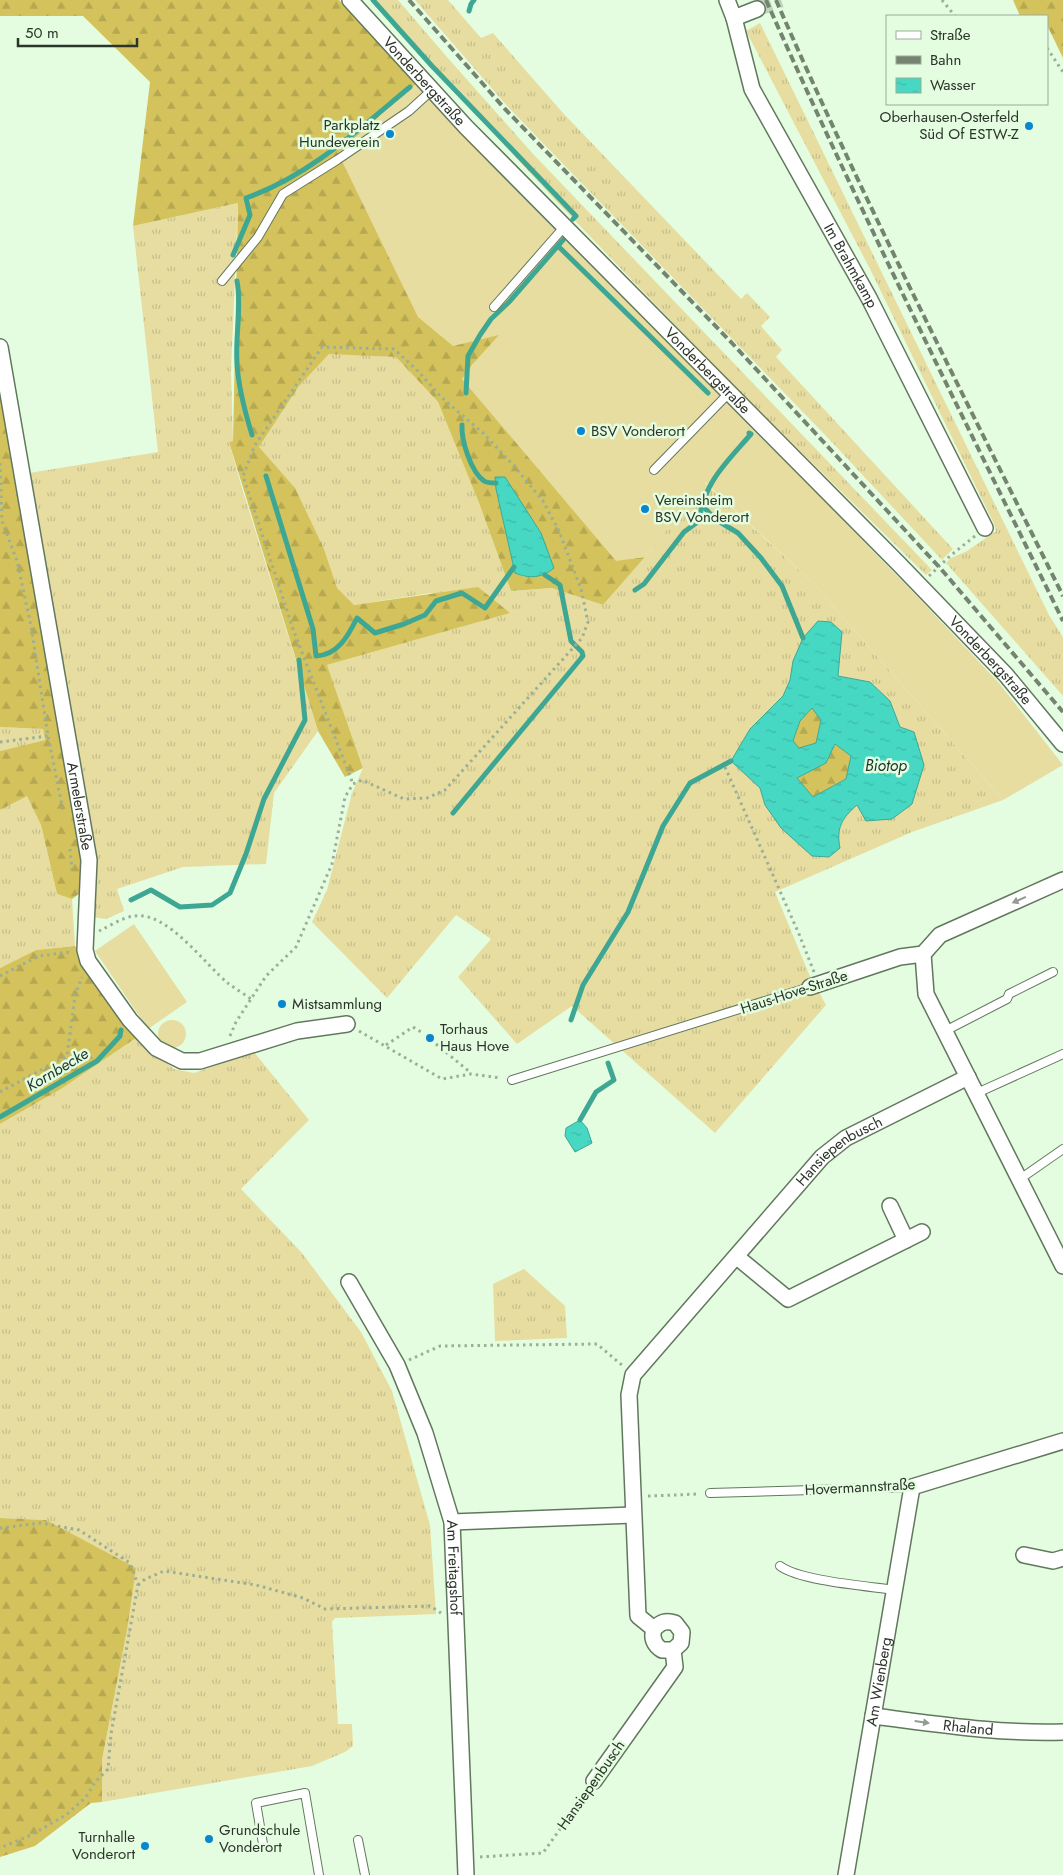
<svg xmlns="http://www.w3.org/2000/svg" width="1063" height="1875" viewBox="0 0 1063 1875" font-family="Jost,sans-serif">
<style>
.grass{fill:url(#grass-tufts);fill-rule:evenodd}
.forest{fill:url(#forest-firs);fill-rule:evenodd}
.garden{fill:#e7dda1}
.water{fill:url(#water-ripples);stroke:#3ea794;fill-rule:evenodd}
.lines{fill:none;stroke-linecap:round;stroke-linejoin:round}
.stream{stroke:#3ea794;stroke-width:5}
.minor-tunnel{stroke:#bfd5bb;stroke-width:15;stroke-dasharray:15 8;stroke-linecap:butt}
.service-casing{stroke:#62785e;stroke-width:10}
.minor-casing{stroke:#62785e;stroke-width:18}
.path{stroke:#9bae97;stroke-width:3;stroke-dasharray:2.5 4;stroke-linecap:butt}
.service{stroke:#fff;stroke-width:8}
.minor{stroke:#fff;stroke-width:15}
.rail{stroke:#748471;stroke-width:4;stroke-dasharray:8 4;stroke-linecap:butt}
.oneway{fill:#949a94}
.poi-dot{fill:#0886ce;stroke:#e4fde0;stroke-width:2}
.labels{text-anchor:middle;stroke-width:5;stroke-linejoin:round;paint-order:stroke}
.street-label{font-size:15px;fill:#2a3428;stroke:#e4fde0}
.poi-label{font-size:15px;fill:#2a3428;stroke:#e4fde0;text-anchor:start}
.water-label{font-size:16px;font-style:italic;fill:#1c342f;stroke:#e4fde0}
</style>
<defs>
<pattern id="grass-tufts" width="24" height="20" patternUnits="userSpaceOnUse" patternTransform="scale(1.25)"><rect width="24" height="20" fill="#e7dda1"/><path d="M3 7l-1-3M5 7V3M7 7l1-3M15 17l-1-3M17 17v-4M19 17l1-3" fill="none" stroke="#c6be8b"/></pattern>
<pattern id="forest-firs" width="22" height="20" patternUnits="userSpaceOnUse" patternTransform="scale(1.25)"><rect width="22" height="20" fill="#d4c35c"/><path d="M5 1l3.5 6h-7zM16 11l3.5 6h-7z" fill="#b6a850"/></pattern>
<pattern id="water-ripples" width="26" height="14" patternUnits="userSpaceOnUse" patternTransform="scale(1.25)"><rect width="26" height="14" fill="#46d8c3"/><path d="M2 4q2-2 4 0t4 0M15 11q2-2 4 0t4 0" fill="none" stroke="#3dbaa8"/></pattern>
</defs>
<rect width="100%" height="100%" fill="#e4fde0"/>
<g class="grass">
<polygon points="370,0 398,0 447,57 535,156 932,570 926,575 723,375 557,202"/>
<polygon points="415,0 448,0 481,38 493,33 563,113 741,299 747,293 770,317 761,326 782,350 776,357 953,549 942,560 828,438 508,107"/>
<polygon points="760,23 1049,615 1063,637 1063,696 946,563 951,558 967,551 996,531 994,524 870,269 746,31"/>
<polygon points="238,203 231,371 233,441 229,442 242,488 318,731 274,793 266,864 183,867 117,889 124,911 106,919 91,917 29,473 158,452 133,226"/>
<path d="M329,353L396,357L438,402L479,503L511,591L552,588L603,605L645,557L704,482L812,582L1003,800L912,832L775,892L809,974L826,1005L715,1133L572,1006L517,1044L458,977L491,939L456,915L387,998L312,922L327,890L352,793L363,768L327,665L509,613L431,593L354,605L336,588L324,549L259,447L299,386ZM840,657L838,676L890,701L900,727L857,805L844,816L829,857L812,856L799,843L765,805L760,788L783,696L790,680L793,661Z"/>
<polygon points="0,727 43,729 45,740 0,751"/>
<polygon points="27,795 41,825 57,894 72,899 75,946 36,950 0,968 0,810"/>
<polygon points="136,1038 174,1069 194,1073 254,1052 309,1120 241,1189 302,1253 361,1332 392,1391 430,1525 436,1614 335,1618 332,1622 338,1724 352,1724 353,1746 345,1752 312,1766 102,1802 102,1760 127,1630 47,1520 0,1518 0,1124 61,1089"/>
<polygon points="524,1269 565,1306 567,1338 495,1341 493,1284"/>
</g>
<g class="forest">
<path d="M0,0H339L416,84L338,153L500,335L472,365L579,515L616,560L645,557L603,605L552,588L511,591L479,503L438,402L396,357L329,354L299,386L259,447L295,488L324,549L337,588L354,605L478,587L510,613L327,665L363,768L345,777L318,731L229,442L233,441L238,203L133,226L150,82L83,16H0ZM496,489L525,577L515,573Z"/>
<polygon points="1013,0 1063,0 1063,58 1047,25 1047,16 1020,16"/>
<polygon points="0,379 80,837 84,890 72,899 57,894 41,825 27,796 0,810 0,751 45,740 43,729 0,727"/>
<polygon points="812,708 821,720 816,743 799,748 793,742 800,721"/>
<polygon points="835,744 851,756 846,779 813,797 797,778 826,763"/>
<polygon points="75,946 136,1038 61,1089 0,1124 0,968 36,950"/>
<polygon points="0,1518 46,1520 136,1568 127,1630 102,1760 102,1802 91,1803 35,1846 0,1857"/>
</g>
<g class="garden">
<polygon points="416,84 912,591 999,683 1063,765 1003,800 812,582 705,482 645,557 616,561 462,379 472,365 499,335 453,346 418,317 338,153"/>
<polygon points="134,924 187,1002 148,1029 95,951"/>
<circle cx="172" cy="1034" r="14"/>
</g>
<g class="water">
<path d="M495,477H505L541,533L554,568C542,578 529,579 515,573L496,489Z"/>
<path d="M818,621L831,622L842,632L838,676L870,682L890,701L900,727L914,732L924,765L912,804L892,819L866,821L857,805C842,818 836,828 840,848L829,857L812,856L781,828L765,805L760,788L731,761L750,729L783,696L790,680L793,661L803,638ZM812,708L821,720L816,743L799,748L793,741L800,721ZM835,744L851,756L846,779L813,797L797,778L826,763Z"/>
<polygon points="580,1120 587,1128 592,1143 575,1152 565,1136 566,1128"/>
</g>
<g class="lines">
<g class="stream">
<polyline points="373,0 432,66 576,216 573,219"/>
<polyline points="469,11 471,4 474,0"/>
<polyline points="558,246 708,393"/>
<path d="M233,255L250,215L246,198C309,176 359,129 410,87"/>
<path d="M237,281C242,308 235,335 237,363C238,386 245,412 252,435"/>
<polyline points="466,393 468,356 480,335 491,319 509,302 563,240"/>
<path d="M462,425C461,440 471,472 484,481C487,483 492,483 496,483"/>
<path d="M266,476L313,629L316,656C338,655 348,636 357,618L375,633L404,624L425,615L436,601L462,593L485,608L514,567"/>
<polyline points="701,504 715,519 738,533 761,558 782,586 803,638"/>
<path d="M635,590L644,584L684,532L699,521C704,482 726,463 751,434L749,433"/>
<polyline points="453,813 583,656 582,652 571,641 560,585 545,575"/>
<polyline points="131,900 151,890 180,907 212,905 230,893 246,854 264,799 305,720 299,660"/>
<polyline points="571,1020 583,985 628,912 663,826 690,783 731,761"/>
<polyline points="0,1117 97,1061 120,1036 121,1030"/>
<polyline points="580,1120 596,1092 614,1080 608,1063"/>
</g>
<polyline class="minor-tunnel" points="757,9 781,0"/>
<defs>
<g id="service">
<polyline points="222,281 258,237 283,194 337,160 409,111 432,90"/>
<polyline points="494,307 565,226"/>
<polyline points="654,470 729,393"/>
<polyline points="945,1031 1007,999 1009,994 1053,972"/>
<polyline points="512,1080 810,987"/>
<polyline points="977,1093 1063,1054"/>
<polyline points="1020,1179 1063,1149"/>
<polyline points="710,1493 912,1487"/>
<path d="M780,1566C800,1581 868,1586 895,1590"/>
<polyline points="358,1840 365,1875"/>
<polyline points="263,1844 256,1803 305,1793 319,1875"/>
</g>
<g id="minor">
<path id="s1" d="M350,0L466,127L899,564L1006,675L1063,744"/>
<path id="s2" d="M727,0L734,18L752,89L869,298L985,528"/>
<polyline points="734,18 757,9"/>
<path id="s3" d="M0,347L89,860L85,950L88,961L130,1020L156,1048L182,1061H200L297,1031L347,1024"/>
<polyline points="923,954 926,994 1063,1266"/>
<polyline points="810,987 900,957 923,954 940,935 1063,880"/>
<polyline points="890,1206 906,1240"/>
<polyline points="737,1257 788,1299 922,1232"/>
<path id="s4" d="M349,1282L397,1365L425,1433L452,1522L466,1875"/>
<polyline points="452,1522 633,1515"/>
<polyline points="1024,1555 1053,1561 1063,1558"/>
<path id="s5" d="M654,1629C661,1622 666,1620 675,1623L682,1632L681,1643L673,1650H662C654,1645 651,1638 654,1629L638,1616L629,1395L633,1375L822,1157L846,1138L968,1077"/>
<path id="s6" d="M873,1716C937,1724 999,1734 1063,1732"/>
<polyline points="594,1781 675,1667 673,1650"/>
<path id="s7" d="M846,1875L912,1487L1063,1441"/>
</g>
</defs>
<use href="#service" class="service-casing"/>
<use href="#minor" class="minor-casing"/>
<g class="path">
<polyline points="942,0 955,16"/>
<polyline points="1047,48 1063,72"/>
<polyline points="0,463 2,521 17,561 31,626 48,736 63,811"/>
<polyline points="929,576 950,556 975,536"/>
<polyline points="0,742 48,736"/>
<polyline points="725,767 799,934 814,972"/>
<polyline points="70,849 72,870"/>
<path d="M99,931C110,926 123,917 134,916C168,911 205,965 229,984C236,989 244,994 251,999"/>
<polyline points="0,976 39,956 70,952"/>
<polyline points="359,1031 442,1079 471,1074 501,1078"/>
<polyline points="230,1036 236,1022 266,976 296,947 332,864 345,797 353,784 362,780 404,799 427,798 445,790 582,638 588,622 581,589 559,531 543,501 514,466 483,433 441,397 418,371 394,349 322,347 255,445 243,476 293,629 353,784"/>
<polyline points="436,1044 471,1073"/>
<polyline points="386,1045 413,1027 424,1034"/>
<polyline points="0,1092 67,1056 75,996 82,977"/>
<polyline points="409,1360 440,1346 597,1344 623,1366"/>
<polyline points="648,1496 699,1494"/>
<polyline points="0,1528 41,1523 79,1530 130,1563 138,1585 111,1734 108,1769 96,1781 86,1797 66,1815 31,1835 0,1848"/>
<polyline points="138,1585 145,1579 164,1571 256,1585 303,1598 325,1609 430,1606 441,1613"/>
<polyline points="480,1857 543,1853 587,1791"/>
</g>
<use href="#service" class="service"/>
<use href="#minor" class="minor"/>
<g class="rail">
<polyline points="409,0 505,109 731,342 941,569 1063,712"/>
<path d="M766,0C859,210 962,415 1063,621"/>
<path d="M776,0C864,202 965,398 1063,596"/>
</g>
</g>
<defs><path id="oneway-solid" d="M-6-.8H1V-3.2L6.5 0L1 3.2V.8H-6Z" transform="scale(1.25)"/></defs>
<g class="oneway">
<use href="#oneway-solid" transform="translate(1019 900) rotate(156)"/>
<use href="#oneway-solid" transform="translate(922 1722) rotate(8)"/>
</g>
<g class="poi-dot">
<circle cx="1029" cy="126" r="5"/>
<circle cx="390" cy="134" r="5"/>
<circle cx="581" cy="431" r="5"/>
<circle cx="645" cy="509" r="5"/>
<circle cx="282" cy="1004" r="5"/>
<circle cx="430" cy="1038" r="5"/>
<circle cx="209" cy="1839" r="5"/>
<circle cx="145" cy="1846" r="5"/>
</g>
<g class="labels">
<g class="street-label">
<text dy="5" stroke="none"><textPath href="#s1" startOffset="110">Vonderbergstraße</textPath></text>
<text dy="5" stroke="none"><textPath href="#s2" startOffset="295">Im Brahmkamp</textPath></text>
<text dy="5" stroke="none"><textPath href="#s1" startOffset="515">Vonderbergstraße</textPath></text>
<text dy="5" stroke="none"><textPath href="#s1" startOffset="920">Vonderbergstraße</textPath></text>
<text dy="5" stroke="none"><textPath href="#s3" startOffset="466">Armelerstraße</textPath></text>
<text transform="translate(794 992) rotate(-18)" y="5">Haus-Hove-Straße</text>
<text dy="5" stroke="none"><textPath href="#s5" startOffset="660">Hansiepenbusch</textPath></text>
<text transform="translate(860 1487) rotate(-3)" y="5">Hovermannstraße</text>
<text dy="5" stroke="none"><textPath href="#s4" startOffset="308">Am Freitagshof</textPath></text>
<text dy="5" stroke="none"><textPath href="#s7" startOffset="196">Am Wienberg</textPath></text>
<text dy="5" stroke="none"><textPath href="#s6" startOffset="96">Rhaland</textPath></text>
<text transform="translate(591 1785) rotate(-55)" y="5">Hansiepenbusch</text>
</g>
<g class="poi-label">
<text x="1019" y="122" text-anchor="end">Oberhausen-Osterfeld<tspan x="1019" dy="17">Süd Of ESTW-Z</tspan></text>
<text x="380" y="130" text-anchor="end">Parkplatz<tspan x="380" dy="17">Hundeverein</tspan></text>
<text x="591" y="436">BSV Vonderort</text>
<text x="655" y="505">Vereinsheim<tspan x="655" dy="17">BSV Vonderort</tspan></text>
<text x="292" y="1009">Mistsammlung</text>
<text x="440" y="1034">Torhaus<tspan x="440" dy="17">Haus Hove</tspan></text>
<text x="219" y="1835">Grundschule<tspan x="219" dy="17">Vonderort</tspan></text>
<text x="135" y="1842" text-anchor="end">Turnhalle<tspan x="135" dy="17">Vonderort</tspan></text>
</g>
<g class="water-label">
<text x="886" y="771">Biotop</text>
<text transform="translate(57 1069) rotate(-31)" y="6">Kornbecke</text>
</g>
</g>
<rect x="886" y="15" width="162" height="90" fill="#e4fde0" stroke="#9aad96"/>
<rect x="896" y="31" width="25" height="8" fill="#ffffff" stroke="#9aad96"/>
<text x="930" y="40" font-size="15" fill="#2a3428">Straße</text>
<rect x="896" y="56" width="25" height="8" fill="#748471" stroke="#9aad96"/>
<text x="930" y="65" font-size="15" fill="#2a3428">Bahn</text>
<rect x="896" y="78" width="25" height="15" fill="url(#water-ripples)" stroke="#9aad96"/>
<text x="930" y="90" font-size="15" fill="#2a3428">Wasser</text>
<path d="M18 38v8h119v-8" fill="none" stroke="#2a3428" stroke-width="2.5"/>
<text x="25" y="38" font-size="15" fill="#2a3428" stroke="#e4fde0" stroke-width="4" paint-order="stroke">50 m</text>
</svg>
